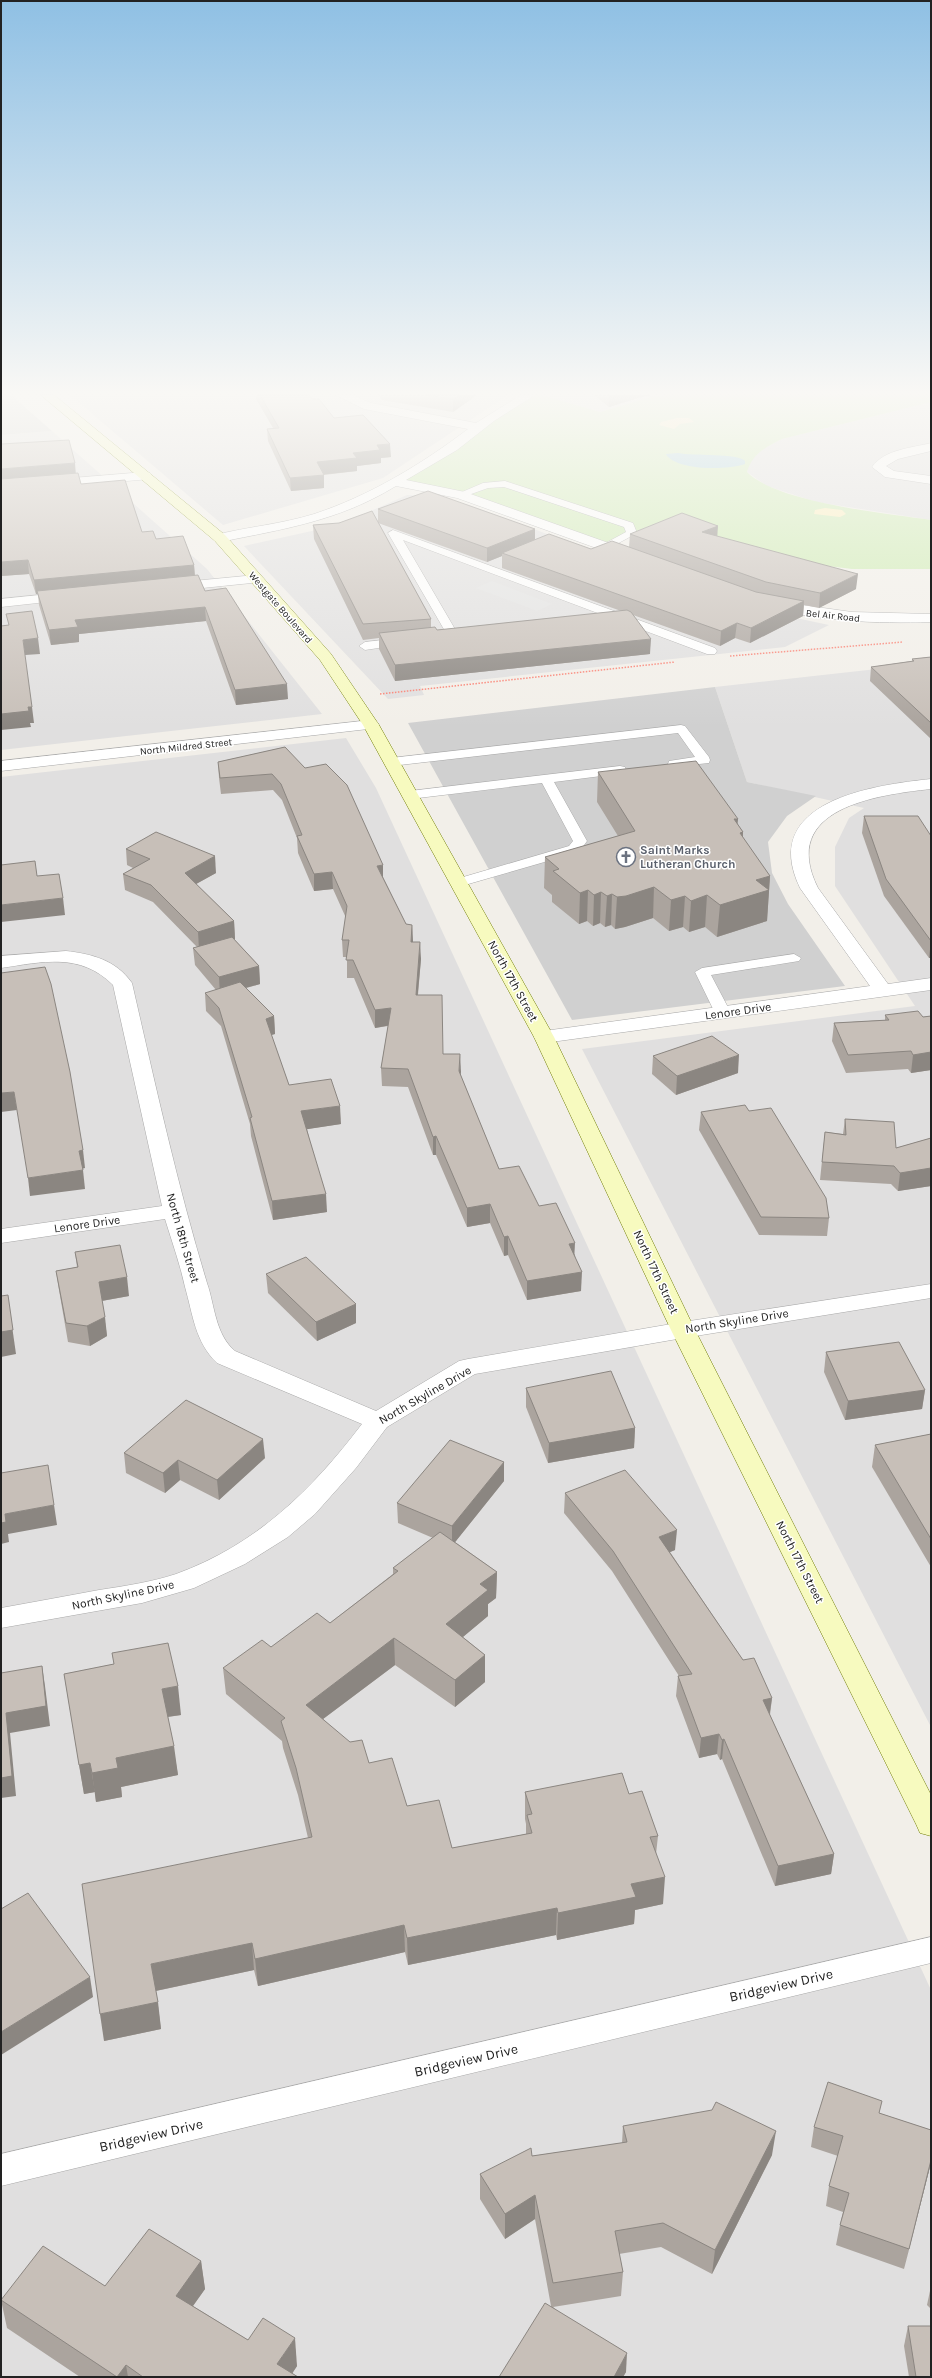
<svg xmlns="http://www.w3.org/2000/svg" width="932" height="2378" viewBox="0 0 932 2378" font-family="Karla,sans-serif">
<style>
.residential{fill:#e0dfdf}
.religious{fill:#d0d0d0}
.grass{fill:#cdebb0}
.sand{fill:#fff1ba}
.parking{fill:#e2e2e2}
.water{fill:#aad3df}
.lines{fill:none;stroke-linecap:round;stroke-linejoin:round}
.lane-casing{stroke:#a9a9a9;stroke-width:1}
.street-casing{stroke:#a9a9a9;stroke-width:1}
.secondary-casing{stroke:#707d05;stroke-width:1}
.path{stroke:#fa8072;stroke-width:1.5;stroke-dasharray:1.5 1.5;stroke-linecap:butt}
.lane{fill:#fff;fill-rule:evenodd}
.street{fill:#fff;fill-rule:evenodd}
.secondary{fill:#f7fabf;fill-rule:evenodd}
.wall{fill:#aba49e;fill-rule:evenodd}
.shaded-wall{fill:#8b8681}
.building{fill:#c7bfb8;stroke:#8b8681}
.labels{text-anchor:middle;stroke-width:3;stroke-linejoin:round;paint-order:stroke}
.far-street-label{font-size:10px;fill:#222;stroke:#fff}
.worship-label{font-size:12px;font-weight:bold;fill:#5b616d;stroke:#fff;text-anchor:start}
.street-label{font-size:12px;fill:#222;stroke:#fff}
.near-street-label{font-size:14px;fill:#222;stroke:#fff}
</style>
<rect width="100%" height="100%" fill="#f2efe9"/>
<g class="residential">
<polygon points="70,395 508,395 383,478 223,525"/>
<polygon points="555,395 667,395 651,397 600,412 549,397"/>
<polygon points="931,402 931,520 816,502 767,486 747,472 750,461 763,449 782,439"/>
<polygon points="52,431 207,569 322,714 1,750 1,435"/>
<polygon points="407,495 431,496 469,505 725,600 758,610 829,625 785,647 420,686 424,695 388,699 244,546 339,525"/>
<polygon points="931,663 931,1727 582,1049 915,1006 835,886 835,847 849,818 864,808 747,782 715,687"/>
<polygon points="346,738 376,788 931,1990 931,2377 1,2377 1,777"/>
</g>
<g class="religious">
<polygon points="1,395 11,395 52,431 1,435"/>
<polygon points="715,687 747,782 816,796 787,816 768,842 772,873 788,904 845,986 572,1020 408,723"/>
</g>
<path class="grass" d="M529,395H542L600,412L651,397L667,395H931V402L782,439C766,447 752,454 747,472C778,503 885,513 931,520V569H852L795,562L665,520L601,545L497,507L396,482L511,404Z"/>
<g class="sand">
<polygon points="677,418 689,418 694,422 680,424 674,429 659,425 661,422"/>
<polygon points="825,508 842,510 846,514 840,517 814,514 815,510"/>
</g>
<polygon class="parking" points="492,581 552,604 537,611 476,588"/>
<path class="water" d="M678,453C693,456 738,453 745,461V464C727,470 681,471 667,456L666,454Z"/>
<g class="lines">
<defs>
<g id="lane">
<polygon points="505,481 633,523 637,533 606,550 601,547 602,545 626,532 624,527 504,487 488,488 460,498 455,495 483,483"/>
<polygon points="393,530 715,648 717,651 715,654 707,654 403,540 459,636 457,638 449,638 388,533"/>
<polygon points="401,638 407,642 405,644 365,650 359,646 365,642"/>
<polygon points="681,725 685,726 709,757 710,760 709,763 669,767 668,764 669,761 695,757 678,733 391,766 385,762 391,758"/>
<polygon points="620,766 625,767 626,770 625,773 554,782 587,841 579,852 458,887 451,883 453,880 569,846 573,841 542,783 410,799 403,795 410,791"/>
<polygon points="794,954 801,958 799,961 711,975 731,1013 723,1018 715,1013 695,972 702,968"/>
</g>
<g id="street">
<path d="M336,395H352L371,403L476,423L521,395H535L494,421L457,450L406,480L465,492L634,552L636,555L629,559L624,558L457,498L396,486C339,521 284,529 220,542L215,541L213,538L215,535C247,527 282,524 314,514C369,496 422,464 468,429L364,409Z"/>
<path d="M931,443V451L898,459L886,466L894,471L931,476V484L885,477L872,467C885,449 912,448 931,443Z"/>
<polygon points="145,472 150,473 152,476 150,479 1,492 1,484"/>
<polygon points="257,575 264,579 262,582 173,591 166,587 173,583"/>
<polygon points="69,592 76,596 74,599 1,607 1,599"/>
<path d="M773,601L852,612L931,614V622C876,624 821,621 768,608L766,605Z"/>
<polygon points="371,720 377,722 379,725 377,728 1,771 1,761"/>
<path d="M931,779V789C877,795 778,808 818,888L888,984L931,978V990L544,1043L537,1041L534,1037L537,1033L544,1031L870,986L800,888C758,801 874,785 931,779Z"/>
<path d="M66,951C92,954 116,960 132,983C155,1083 177,1184 207,1283C215,1306 215,1334 235,1351L376,1411L459,1361L468,1359L683,1322L931,1284V1298L683,1338L475,1374L387,1427L356,1468L315,1514L288,1537L245,1564L194,1588L142,1603L1,1628V1608C34,1602 67,1596 99,1590C125,1586 152,1582 176,1574C256,1545 312,1490 362,1424L217,1363C195,1342 193,1315 185,1287C180,1264 172,1242 165,1219L1,1243V1229L162,1206L113,985C80,952 42,962 1,968V956Z"/>
<polygon points="931,1937 931,1963 1,2186 1,2154"/>
</g>
<polygon id="secondary" points="41,395 54,395 225,535 331,654 379,725 554,1037 695,1330 931,1795 931,1836 920,1833 916,1824 671,1330 534,1037 363,725 320,660 215,541"/>
</defs>
<use href="#lane" class="lane-casing"/>
<use href="#street" class="street-casing"/>
<use href="#secondary" class="secondary-casing"/>
<g class="path">
<polyline points="730,656 903,642"/>
<polyline points="380,694 675,662"/>
</g>
<use href="#lane" class="lane"/>
<use href="#street" class="street"/>
<use href="#secondary" class="secondary"/>
</g>
<g class="wall">
<polygon points="256,395 309,395 312,399 334,418 391,457 381,458 381,463 357,466 357,471 324,475 324,488 291,491 268,441 267,429 273,428 256,399"/>
<polygon points="379,395 477,395 453,412 382,400"/>
<polygon points="594,395 652,395 638,398 609,407"/>
<polygon points="76,473 81,484 142,532 156,539 194,565 195,576 205,591 288,699 236,705 206,621 79,634 79,642 51,645 39,605 38,594 36,594 29,574 1,576"/>
<path d="M378,509L535,529V540L591,549L629,547L630,534L717,536L856,589L819,608L804,605L803,616L750,643L735,638L720,646L633,615L650,654L395,681L379,649V638L363,640L314,539L313,525L378,523ZM378,523L487,562L502,556V568L621,611L437,630L431,628V619Z"/>
<polygon points="931,657 931,739 870,681 871,667 912,661 912,659"/>
<polygon points="285,747 383,877 406,924 412,925 413,942 421,959 418,995 443,1054 460,1074 499,1169 539,1206 575,1255 581,1291 527,1300 508,1255 504,1256 490,1223 467,1227 436,1155 433,1155 408,1087 382,1086 381,1068 388,1026 375,1028 354,978 347,978 347,957 343,957 342,940 346,918 333,889 314,891 298,853 297,838 282,800 273,790 221,794 219,778 218,762"/>
<polygon points="598,772 738,819 737,823 743,832 743,838 770,876 767,921 717,937 705,927 689,932 683,927 669,931 653,918 625,927 615,929 611,925 605,927 600,923 593,926 587,921 579,924 552,902 552,895 544,888 545,857 618,836 597,802"/>
<polygon points="864,816 931,836 931,958 929,958 884,896 862,833"/>
<polygon points="126,849 216,873 196,884 234,921 235,939 234,939 259,966 260,984 246,988 274,1016 275,1034 271,1035 289,1085 341,1124 307,1129 327,1212 273,1220 251,1136 250,1124 221,1026 206,1011 205,993 216,990 195,965 193,948 197,947 153,902 125,890 123,874 133,868 127,865"/>
<polygon points="885,1015 923,1017 931,1016 931,1070 911,1073 908,1069 846,1073 832,1041 834,1023 885,1020"/>
<polygon points="653,1056 738,1073 676,1095 652,1074"/>
<polygon points="749,1111 829,1218 827,1236 759,1235 699,1130 701,1112"/>
<polygon points="845,1119 896,1148 931,1138 931,1186 898,1191 891,1184 820,1180 825,1132 843,1134"/>
<polygon points="75,1252 129,1296 102,1301 107,1336 90,1346 68,1342 59,1290 56,1271 77,1267"/>
<polygon points="266,1274 356,1304 356,1323 317,1341 268,1293"/>
<polygon points="826,1352 925,1390 922,1409 845,1420 824,1372"/>
<polygon points="526,1388 635,1428 634,1448 548,1463 526,1407"/>
<polygon points="931,1434 931,1567 872,1467 875,1445"/>
<polygon points="124,1453 265,1458 219,1500 180,1480 165,1493 126,1473"/>
<polygon points="504,1462 504,1481 455,1542 497,1572 496,1598 488,1604 488,1616 463,1637 485,1655 485,1682 455,1707 395,1665 323,1719 369,1763 407,1806 452,1848 526,1834 526,1824 525,1819 525,1792 629,1794 658,1836 656,1854 663,1904 635,1910 634,1924 557,1940 556,1935 408,1965 405,1952 258,1986 254,1970 156,1991 161,2029 104,2041 308,1838 298,1795 283,1748 282,1741 226,1694 223,1668 271,1647 330,1623 393,1574 393,1568 433,1538 398,1523 397,1503"/>
<polygon points="565,1493 675,1550 670,1552 743,1660 772,1698 770,1715 834,1854 831,1874 775,1886 722,1759 720,1760 717,1754 699,1758 676,1696 678,1676 679,1676 612,1571 564,1513"/>
<polygon points="112,1653 181,1715 168,1717 178,1775 121,1787 122,1797 96,1802 95,1792 84,1794 64,1674 114,1664"/>
<polygon points="879,2113 931,2130 931,2163 904,2269 836,2245 840,2225 843,2212 826,2206 829,2186 838,2156 811,2147 814,2127"/>
<polygon points="623,2126 772,2155 712,2274 661,2247 619,2254 623,2272 621,2296 553,2307 626,2372 623,2377 499,2377 551,2306 535,2219 505,2239 480,2199 480,2174 532,2156 622,2143"/>
<polygon points="201,2261 205,2289 193,2306 248,2340 297,2366 292,2373 298,2377 80,2377 7,2328 1,2300 105,2286"/>
<polygon points="931,2286 931,2309 927,2305"/>
<polygon points="908,2326 931,2377 909,2377 904,2346"/>
</g>
<g class="shaded-wall">
<polygon points="459,395 477,395 453,412 453,399"/>
<polygon points="609,395 652,395 638,398 609,407"/>
<polygon points="390,444 391,457 381,458 381,463 357,466 357,471 318,475 317,462 353,453 377,445"/>
<polygon points="75,463 76,476 1,482 1,469"/>
<polygon points="324,475 324,488 291,491 290,478"/>
<polygon points="718,526 717,540 702,532"/>
<polygon points="535,529 535,543 502,553 502,556 487,562 487,548"/>
<polygon points="28,560 29,574 1,576 1,562"/>
<polygon points="194,565 195,579 37,591 38,594 36,594 34,580"/>
<polygon points="858,574 856,589 819,608 820,593"/>
<polygon points="804,601 803,616 750,643 751,628"/>
<polygon points="205,607 206,621 79,634 79,642 51,645 49,630 75,620"/>
<polygon points="737,623 735,638 720,646 721,631"/>
<polygon points="38,638 40,654 25,655 23,640"/>
<polygon points="651,639 650,654 395,681 395,665"/>
<polygon points="287,684 288,699 236,705 235,690"/>
<polygon points="28,707 32,707 34,723 30,723 31,727 1,730 1,714"/>
<polygon points="734,819 738,819 735,849"/>
<polygon points="743,832 741,863 740,833"/>
<polygon points="215,856 216,873 187,889 185,873"/>
<polygon points="383,865 383,882 377,866"/>
<polygon points="332,872 333,889 314,891 314,874"/>
<polygon points="770,876 767,921 717,937 720,905 756,880"/>
<polygon points="654,887 653,918 625,927 615,929 617,897"/>
<polygon points="588,890 587,921 579,924 580,893"/>
<polygon points="601,892 600,923 593,926 594,895"/>
<polygon points="612,894 611,925 605,927 607,896"/>
<polygon points="707,895 705,927 689,932 691,901"/>
<polygon points="685,896 683,927 669,931 671,900"/>
<polygon points="63,898 65,915 1,922 1,905"/>
<polygon points="234,921 235,939 199,949 198,932"/>
<polygon points="412,925 413,942 411,942"/>
<polygon points="931,941 931,958 929,958"/>
<polygon points="420,942 421,959 416,1012 416,995"/>
<polygon points="259,966 260,984 220,995 219,977"/>
<polygon points="391,1008 391,1025 375,1028 375,1010"/>
<polygon points="274,1016 275,1034 267,1036 266,1019"/>
<polygon points="931,1052 931,1070 911,1073 913,1055"/>
<polygon points="460,1054 461,1072 459,1089 459,1071"/>
<polygon points="739,1055 738,1073 676,1095 677,1076"/>
<polygon points="14,1092 17,1110 1,1112 1,1093"/>
<polygon points="340,1106 341,1124 302,1130 301,1111"/>
<polygon points="436,1136 436,1155 433,1155 433,1137"/>
<polygon points="83,1150 85,1168 81,1169 79,1151"/>
<polygon points="931,1168 931,1186 898,1191 900,1173"/>
<polygon points="83,1170 85,1189 30,1196 28,1178"/>
<polygon points="326,1194 327,1212 273,1220 272,1201"/>
<polygon points="490,1204 490,1223 467,1227 467,1208"/>
<polygon points="508,1236 508,1255 504,1256 504,1237"/>
<polygon points="575,1243 574,1262 569,1244"/>
<polygon points="582,1272 581,1291 527,1300 527,1281"/>
<polygon points="127,1277 129,1296 101,1301 99,1282"/>
<polygon points="356,1304 356,1323 317,1341 316,1322"/>
<polygon points="105,1317 107,1336 90,1346 87,1326"/>
<polygon points="11,1319 16,1354 1,1357 1,1332"/>
<polygon points="925,1390 922,1409 845,1420 848,1401"/>
<polygon points="635,1428 634,1448 548,1463 549,1443"/>
<polygon points="263,1439 265,1458 219,1500 217,1480"/>
<polygon points="178,1460 180,1480 165,1493 163,1473"/>
<polygon points="504,1462 504,1481 452,1546 452,1526"/>
<polygon points="54,1505 57,1525 8,1534 9,1542 1,1544 1,1523 5,1514"/>
<polygon points="677,1530 675,1550 658,1557 659,1537"/>
<polygon points="497,1572 496,1598 488,1604 488,1616 446,1651 446,1624 480,1584"/>
<polygon points="394,1638 395,1665 307,1731 306,1705"/>
<polygon points="485,1655 485,1682 455,1707 455,1680"/>
<polygon points="42,1666 45,1686 50,1726 10,1733 16,1796 1,1798 1,1778 6,1713"/>
<polygon points="178,1686 181,1715 166,1717 162,1689"/>
<polygon points="772,1698 769,1718 763,1700"/>
<polygon points="719,1734 717,1754 699,1758 701,1738"/>
<polygon points="724,1739 722,1759 720,1760 722,1740"/>
<polygon points="174,1746 178,1775 121,1787 122,1797 96,1802 92,1773 116,1758"/>
<polygon points="90,1763 95,1792 84,1794 79,1765"/>
<polygon points="834,1854 831,1874 775,1886 778,1866"/>
<polygon points="665,1877 663,1904 635,1910 634,1924 557,1940 558,1913 631,1884"/>
<polygon points="557,1908 556,1935 408,1965 407,1938"/>
<polygon points="404,1925 405,1952 258,1986 255,1959"/>
<polygon points="252,1943 254,1970 155,1991 151,1964"/>
<polygon points="90,1977 93,1997 1,2055 1,2032"/>
<polygon points="158,2002 161,2029 104,2041 100,2014"/>
<polygon points="776,2131 772,2155 712,2274 715,2250"/>
<polygon points="931,2160 931,2163 904,2269 909,2249"/>
<polygon points="535,2195 535,2219 505,2239 505,2214"/>
<polygon points="201,2261 205,2289 180,2324 176,2296"/>
<polygon points="295,2338 297,2366 290,2377 277,2364"/>
<polygon points="627,2353 626,2372 623,2377 614,2377"/>
<polygon points="126,2365 128,2377 117,2377"/>
</g>
<g class="building">
<polygon points="260,395 309,395 312,399 319,399 334,418 363,415 390,444 377,445 380,450 353,453 357,458 317,462 324,475 290,478 267,429 279,428"/>
<polygon points="426,395 459,395 453,399"/>
<polygon points="69,440 75,463 1,469 1,444"/>
<polygon points="78,473 81,484 125,480 142,532 153,531 156,539 183,536 194,565 34,580 28,560 1,562 1,479"/>
<polygon points="428,491 535,529 487,548 378,509"/>
<polygon points="372,511 431,619 363,624 313,525 339,523"/>
<polygon points="682,513 718,526 702,532 858,574 820,593 766,582 630,534"/>
<polygon points="549,534 591,549 612,541 756,592 804,601 751,628 737,623 721,631 502,553"/>
<polygon points="198,575 205,591 226,588 287,684 235,690 205,607 75,620 78,627 49,630 37,591"/>
<polygon points="627,610 631,612 651,639 395,665 379,633 435,627 437,630 466,627"/>
<polygon points="32,611 38,638 23,640 32,707 28,707 29,711 1,714 1,626 9,625 6,614"/>
<polygon points="931,657 931,723 871,667 914,661 912,659"/>
<polygon points="285,747 305,768 326,764 347,785 383,865 377,866 406,924 412,925 411,942 420,942 416,995 442,995 443,1054 460,1054 459,1071 499,1169 519,1166 539,1206 556,1203 575,1243 569,1244 582,1272 527,1281 508,1236 504,1237 490,1204 467,1208 436,1136 433,1137 408,1069 381,1068 391,1008 375,1010 353,960 346,960 349,940 342,940 347,906 332,872 314,874 297,836 302,835 281,784 272,774 220,778 218,762"/>
<polygon points="696,761 738,819 734,819 743,832 740,833 770,876 756,880 769,890 720,905 707,895 691,901 685,896 671,900 654,887 626,896 617,897 612,894 607,896 601,892 594,895 588,890 580,893 553,871 559,869 545,857 635,831 598,772"/>
<polygon points="864,816 918,816 931,836 931,941 886,879"/>
<polygon points="156,832 215,856 185,873 234,921 198,932 151,885 123,874 150,859 126,849"/>
<polygon points="35,861 37,876 59,874 63,898 1,905 1,865"/>
<polygon points="232,937 259,966 219,977 193,948"/>
<polygon points="45,967 51,984 70,1072 83,1150 79,1151 83,1170 28,1178 14,1092 1,1093 1,973"/>
<polygon points="240,982 274,1016 266,1019 289,1085 331,1079 340,1106 301,1111 326,1194 272,1201 250,1118 252,1117 219,1008 205,993"/>
<polygon points="918,1011 923,1017 931,1016 931,1052 913,1055 911,1051 848,1055 834,1023 889,1020 885,1015"/>
<polygon points="712,1036 739,1055 677,1076 653,1056"/>
<polygon points="745,1105 749,1111 771,1108 826,1198 829,1218 761,1217 701,1112"/>
<polygon points="845,1119 894,1122 896,1148 931,1138 931,1168 900,1173 894,1166 822,1162 825,1132 846,1135"/>
<polygon points="120,1245 127,1277 99,1282 105,1317 87,1326 66,1323 56,1271 78,1267 75,1252"/>
<polygon points="306,1257 356,1304 316,1322 266,1274"/>
<polygon points="8,1295 13,1330 1,1332 1,1296"/>
<polygon points="899,1342 925,1390 848,1401 826,1352"/>
<polygon points="611,1371 635,1428 549,1443 526,1388"/>
<polygon points="186,1400 263,1439 217,1480 178,1460 163,1473 124,1453"/>
<polygon points="931,1434 931,1539 875,1445"/>
<polygon points="450,1440 504,1462 452,1526 397,1503"/>
<polygon points="48,1465 54,1505 5,1514 6,1522 1,1523 1,1473"/>
<polygon points="625,1470 677,1530 659,1537 743,1660 754,1658 772,1698 763,1700 834,1854 778,1866 724,1739 722,1740 719,1734 701,1738 678,1676 692,1674 613,1551 565,1493"/>
<polygon points="440,1532 497,1572 480,1584 488,1590 446,1624 485,1655 455,1680 394,1638 306,1705 350,1742 362,1740 369,1763 392,1758 407,1806 439,1800 452,1848 532,1833 527,1815 532,1814 525,1792 622,1773 629,1794 642,1791 658,1836 650,1837 665,1877 631,1884 636,1897 558,1913 557,1908 407,1938 404,1925 255,1959 252,1943 151,1964 158,2002 100,2014 82,1884 312,1837 296,1768 281,1721 285,1718 223,1668 262,1640 271,1647 317,1613 330,1623 398,1571 393,1568"/>
<polygon points="168,1643 178,1686 162,1689 174,1746 116,1758 118,1768 92,1773 90,1763 79,1765 64,1674 114,1664 112,1653"/>
<polygon points="42,1666 46,1706 6,1713 12,1776 1,1778 1,1673"/>
<polygon points="28,1893 90,1977 1,2032 1,1909"/>
<polygon points="828,2082 882,2101 879,2113 931,2130 931,2160 909,2249 840,2225 849,2193 829,2186 843,2136 814,2127"/>
<polygon points="716,2102 776,2131 715,2250 663,2223 615,2231 623,2272 553,2283 535,2195 505,2214 480,2174 531,2148 532,2156 627,2142 623,2126 712,2110"/>
<polygon points="149,2229 201,2261 176,2296 248,2340 263,2318 295,2338 277,2364 298,2377 143,2377 126,2365 117,2377 1,2300 43,2246 105,2286"/>
<polygon points="545,2303 627,2353 614,2377 499,2377"/>
<polygon points="908,2326 931,2326 931,2377 916,2377"/>
</g>
<linearGradient id="sky" x2="0" y2="1"><stop stop-color="#8fc0e4"/><stop offset="0.54" stop-color="#f9f8f5"/><stop offset="1" stop-color="#f9f8f5" stop-opacity="0"/></linearGradient>
<rect width="932" height="728" fill="url(#sky)"/>
<defs>
<symbol id="church-ring" viewBox="-11 -11 22 22"><circle r="9.5" fill="#fff" stroke="#6b7280" stroke-width="1.5"/><path d="M-1.2-6h2.4v3.5h3.3v2.4h-3.3V6h-2.4V-.1h-3.3v-2.4h3.3Z" fill="#6b7280"/></symbol>
</defs>
<g fill-rule="evenodd">
<use href="#church-ring" x="615" y="846" width="22" height="22"/>
</g>
<g class="labels">
<g class="far-street-label">
<text transform="translate(281 607) rotate(49)" y="4">Westgate Boulevard</text>
<text transform="translate(833 615) rotate(6)" y="4">Bel Air Road</text>
<text transform="translate(186 746) rotate(-6)" y="4">North Mildred Street</text>
</g>
<g class="worship-label">
<text x="640" y="854">Saint Marks<tspan x="640" dy="14">Lutheran Church</tspan></text>
</g>
<g class="street-label">
<text transform="translate(513 981) rotate(61)" y="4">North 17th Street</text>
<text transform="translate(738 1011) rotate(-8)" y="4">Lenore Drive</text>
<text transform="translate(87 1224) rotate(-8)" y="4">Lenore Drive</text>
<text transform="translate(183 1238) rotate(74)" y="4">North 18th Street</text>
<text transform="translate(656 1272) rotate(65)" y="4">North 17th Street</text>
<text transform="translate(737 1321) rotate(-9)" y="4">North Skyline Drive</text>
<text transform="translate(425 1395) rotate(-30)" y="4">North Skyline Drive</text>
<text transform="translate(800 1562) rotate(63)" y="4">North 17th Street</text>
<text transform="translate(123 1595) rotate(-12)" y="4">North Skyline Drive</text>
</g>
<g class="near-street-label">
<text transform="translate(781 1985) rotate(-13)" y="5">Bridgeview Drive</text>
<text transform="translate(466 2060) rotate(-13)" y="5">Bridgeview Drive</text>
<text transform="translate(151 2135) rotate(-13)" y="5">Bridgeview Drive</text>
</g>
</g>
<rect width="932" height="2378" fill="none" stroke="#222222" stroke-width="4"/>
</svg>
